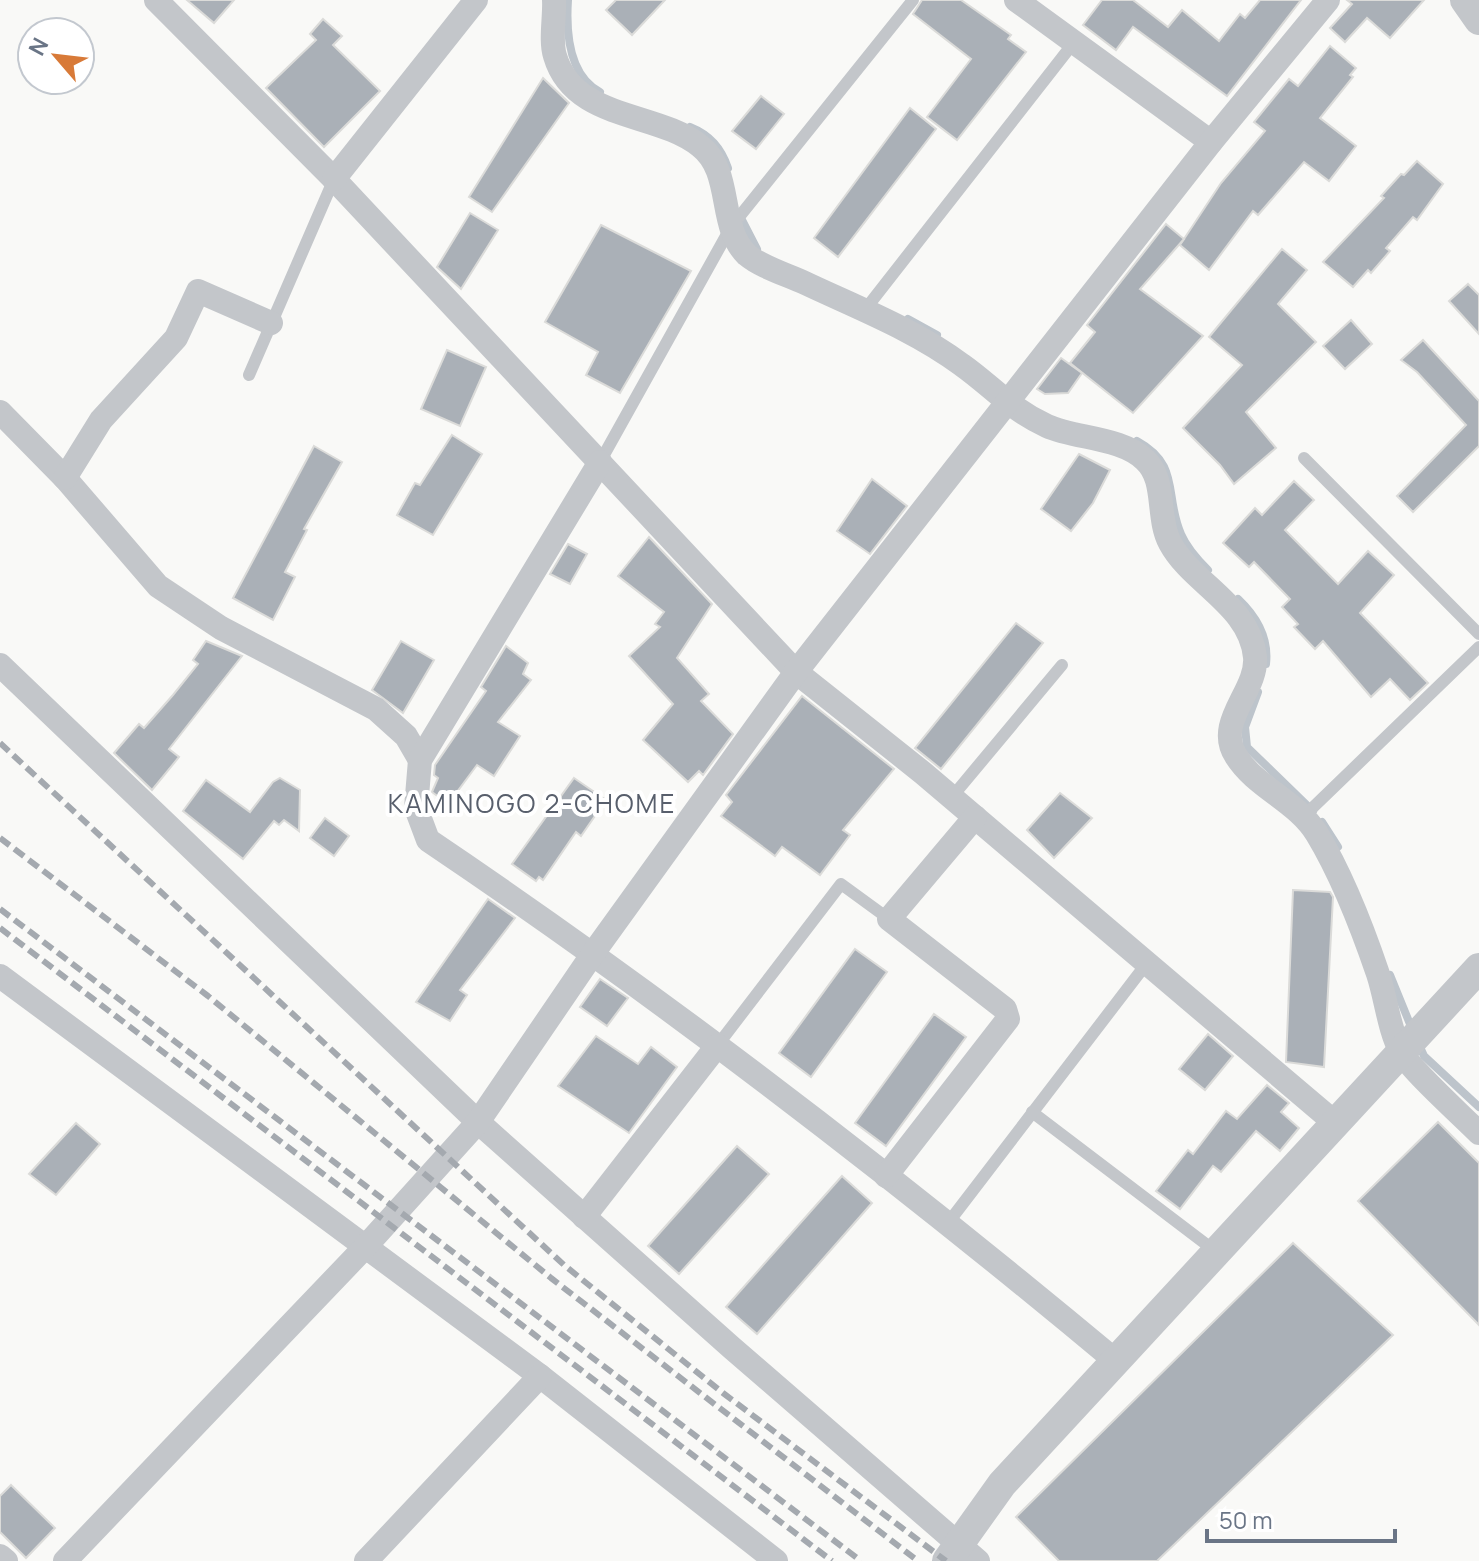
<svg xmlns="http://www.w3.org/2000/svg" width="1479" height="1561" viewBox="0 0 1479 1561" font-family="Manrope,sans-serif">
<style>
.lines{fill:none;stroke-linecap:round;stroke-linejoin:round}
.stream{stroke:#bdc4cb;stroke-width:8}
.building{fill:#aab0b7;stroke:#dbdbd9;stroke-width:2}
.service{stroke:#c3c6ca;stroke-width:12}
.minor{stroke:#c3c6ca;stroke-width:24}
.tertiary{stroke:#c3c6ca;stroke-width:30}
.rail{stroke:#a4a9af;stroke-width:6;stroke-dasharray:12 6;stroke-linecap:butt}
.labels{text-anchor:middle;stroke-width:8;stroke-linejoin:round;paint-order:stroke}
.neighbourhood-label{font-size:26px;letter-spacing:2px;fill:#585f6c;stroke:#fff}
</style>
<rect width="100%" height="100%" fill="#f9f9f7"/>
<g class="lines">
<g class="stream">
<path d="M568,0C566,31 568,75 600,92"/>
<path d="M690,127C710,135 721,148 728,168"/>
<polyline points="740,216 757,249"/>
<polyline points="908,319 937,335"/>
<path d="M1137,441C1181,465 1164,495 1181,534C1187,548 1197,559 1208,570"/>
<path d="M1238,599C1256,616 1269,638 1266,664"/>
<polyline points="1258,692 1245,727 1247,747 1313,811"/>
<polyline points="1322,822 1338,847"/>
<polyline points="1390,975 1412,1029"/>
<polyline points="1419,1045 1424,1056 1479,1107"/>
</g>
</g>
<g class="building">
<polygon points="187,0 234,0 214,23"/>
<polygon points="616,0 665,0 632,35 606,10"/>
<polygon points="922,0 961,0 1011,35 1008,39 1026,52 957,140 927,117 971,59 913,14"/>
<polygon points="1102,0 1133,0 1168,27 1182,10 1219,41 1240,14 1245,18 1260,0 1301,0 1227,96 1133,27 1116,50 1083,25"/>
<polygon points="1347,0 1424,0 1390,38 1367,18 1345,42 1330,28 1352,4"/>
<polygon points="323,19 342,36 333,45 380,91 324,147 266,88 316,40 310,34"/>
<polygon points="1330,46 1356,68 1350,75 1353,77 1320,118 1356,146 1329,181 1304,162 1258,215 1253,211 1209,270 1180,245 1221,183 1265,131 1254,122 1289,79 1298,86"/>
<polygon points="543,78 569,103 492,212 469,197"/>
<polygon points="761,96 784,114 756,149 732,131"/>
<polygon points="910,108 936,129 838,257 814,238"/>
<polygon points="1417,161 1443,184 1417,220 1413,217 1386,248 1390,251 1371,273 1368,270 1353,287 1323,262 1384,198 1381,196 1401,174 1404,175"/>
<polygon points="470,213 498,230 461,289 437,267"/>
<polygon points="1166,224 1184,239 1140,289 1203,336 1133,413 1070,363 1095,332 1087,325"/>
<polygon points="601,225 691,271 620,393 586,375 598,352 545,322"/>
<polygon points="1282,249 1307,270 1278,304 1316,342 1246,412 1276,448 1234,484 1220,465 1183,428 1242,365 1209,337"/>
<polygon points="1468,284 1479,295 1479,334 1449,301"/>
<polygon points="1351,320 1372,344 1345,369 1323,346"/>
<polygon points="1423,340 1479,401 1479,446 1413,512 1397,496 1466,425 1417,372 1401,360"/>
<polygon points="447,350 486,367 460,426 421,409"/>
<polygon points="1061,358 1082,373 1068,393 1045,394 1037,389"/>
<polygon points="452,435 482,454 433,535 397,515 415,483 420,485"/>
<polygon points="314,446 342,462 304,529 307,530 285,572 295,577 273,620 233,598"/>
<polygon points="1079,454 1110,470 1093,503 1071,531 1041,509"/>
<polygon points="872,479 907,506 870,554 837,531"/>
<polygon points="1294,481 1314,500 1285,530 1338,584 1368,551 1394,575 1360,613 1428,683 1410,700 1390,679 1371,697 1323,641 1315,649 1294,627 1298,624 1282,607 1290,599 1254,562 1249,567 1223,543 1255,508 1262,515"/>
<polygon points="649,537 712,604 677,658 709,694 701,701 733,734 703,775 699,771 688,782 643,740 673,704 629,656 660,627 655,624 664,612 618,576"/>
<polygon points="568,544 587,554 570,584 550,574"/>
<polygon points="1016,623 1043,643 941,769 915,748"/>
<polygon points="206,641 242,656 169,749 179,757 152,790 114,753 139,724 144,728 173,695 198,664 193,660"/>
<polygon points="401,641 434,660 403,713 372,690"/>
<polygon points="506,646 528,663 523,674 531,680 498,722 520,736 494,776 477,765 448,804 432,792 438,778 434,775 435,765 486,691 481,687"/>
<polygon points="802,696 894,769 843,830 850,835 820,875 782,847 775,856 721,816 732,802 726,795"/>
<polygon points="280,778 300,790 299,831 284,820 279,825 274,821 243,859 183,811 206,780 250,812 273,782"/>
<polygon points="574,778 606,800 581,836 576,832 543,880 539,877 536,881 512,864"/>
<polygon points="1060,793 1092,818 1054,858 1027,830"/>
<polygon points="325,818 349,836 334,856 310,838"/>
<polygon points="1293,890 1330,892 1333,897 1324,1067 1286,1062"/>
<polygon points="488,899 515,918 460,990 467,995 450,1021 416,1002"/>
<polygon points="855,949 887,972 811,1077 779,1053"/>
<polygon points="600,979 628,998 607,1026 580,1007"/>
<polygon points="934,1014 966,1037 886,1146 855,1123"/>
<polygon points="1208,1034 1233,1056 1205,1090 1179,1069"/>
<polygon points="596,1036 638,1064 651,1047 677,1067 629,1133 558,1086"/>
<polygon points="1267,1085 1289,1103 1281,1112 1299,1128 1280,1151 1256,1131 1221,1172 1213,1166 1180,1209 1156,1191 1188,1150 1193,1154 1226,1111 1237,1119"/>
<polygon points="1438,1122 1479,1163 1479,1325 1358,1201"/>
<polygon points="76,1123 100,1144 56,1195 29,1174"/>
<polygon points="737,1146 769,1174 679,1274 648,1246"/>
<polygon points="842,1176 872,1203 757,1334 726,1307"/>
<polygon points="1293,1243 1393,1335 1157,1561 1059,1561 1016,1517"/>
<polygon points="11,1485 55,1528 26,1558 0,1532 0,1496"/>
</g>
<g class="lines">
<g class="service">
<polyline points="864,311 1075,41"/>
<polyline points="249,375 334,179"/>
<polyline points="1304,458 1479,634"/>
<polyline points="600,462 731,227 913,0"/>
<polyline points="952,797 1062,665"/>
<polyline points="1303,817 1479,647"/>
<polyline points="717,1046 841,884 889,919"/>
<polyline points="1032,1112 1215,1251"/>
<polyline points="948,1223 1147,963"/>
</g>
<g class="minor">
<polyline points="156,0 334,179 796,672 923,773 1334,1122"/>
<path d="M554,0C555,17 550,40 555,56C574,121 657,111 700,146C734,172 717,226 747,255C761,267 788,275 805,283C858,308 915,330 962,365C993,387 1010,409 1047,426C1076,439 1121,437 1145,460C1167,480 1156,517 1170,543C1192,584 1250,605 1255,657C1258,691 1214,722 1236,756C1256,788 1297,801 1317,834C1343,877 1362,927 1378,974C1386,998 1389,1030 1401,1052C1413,1072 1460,1114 1479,1133"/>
<polyline points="1016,0 1211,142"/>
<polyline points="334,179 476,0"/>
<polyline points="0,412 65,478 158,586 221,628 376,709 406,736 420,760"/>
<path d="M600,462L420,760L416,808L428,840C667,1001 895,1177 1117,1362"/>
<polyline points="65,478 101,420 176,338 198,291 271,323"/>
<polyline points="0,665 478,1122 732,1348 978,1561"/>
<polyline points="0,976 540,1376 776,1561"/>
<polyline points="886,1176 1008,1019 1005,1009 889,919 975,817"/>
<polyline points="584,1217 717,1046"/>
<polyline points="0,1556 6,1561"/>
<polyline points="65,1561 366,1246 478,1122 594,952 796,672 1211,142 1328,0"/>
<polyline points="366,1561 540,1376"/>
</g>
<g class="tertiary">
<polyline points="1465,0 1479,20"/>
<polyline points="947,1561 1002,1484 1479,968"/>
</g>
<g class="rail">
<polyline points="0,743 564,1265 723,1393 946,1561"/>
<polyline points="0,838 208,996 551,1278 918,1561"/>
<polyline points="0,909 861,1561"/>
<polyline points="0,928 832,1561"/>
</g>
</g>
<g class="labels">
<g class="neighbourhood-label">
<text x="532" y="813">KAMINOGO 2-CHOME</text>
</g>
</g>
<g transform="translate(56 56) rotate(298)"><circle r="38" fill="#ffffff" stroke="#c3c8cf" stroke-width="2"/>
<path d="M0-6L14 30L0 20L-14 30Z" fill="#d87a38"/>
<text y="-12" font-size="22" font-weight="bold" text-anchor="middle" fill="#6a7586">N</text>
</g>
<path d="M1207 1529v12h188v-12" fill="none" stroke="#6a7586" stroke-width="4"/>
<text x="1219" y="1529" font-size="24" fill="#6a7586" stroke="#ffffff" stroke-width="6" paint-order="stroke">50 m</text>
</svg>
